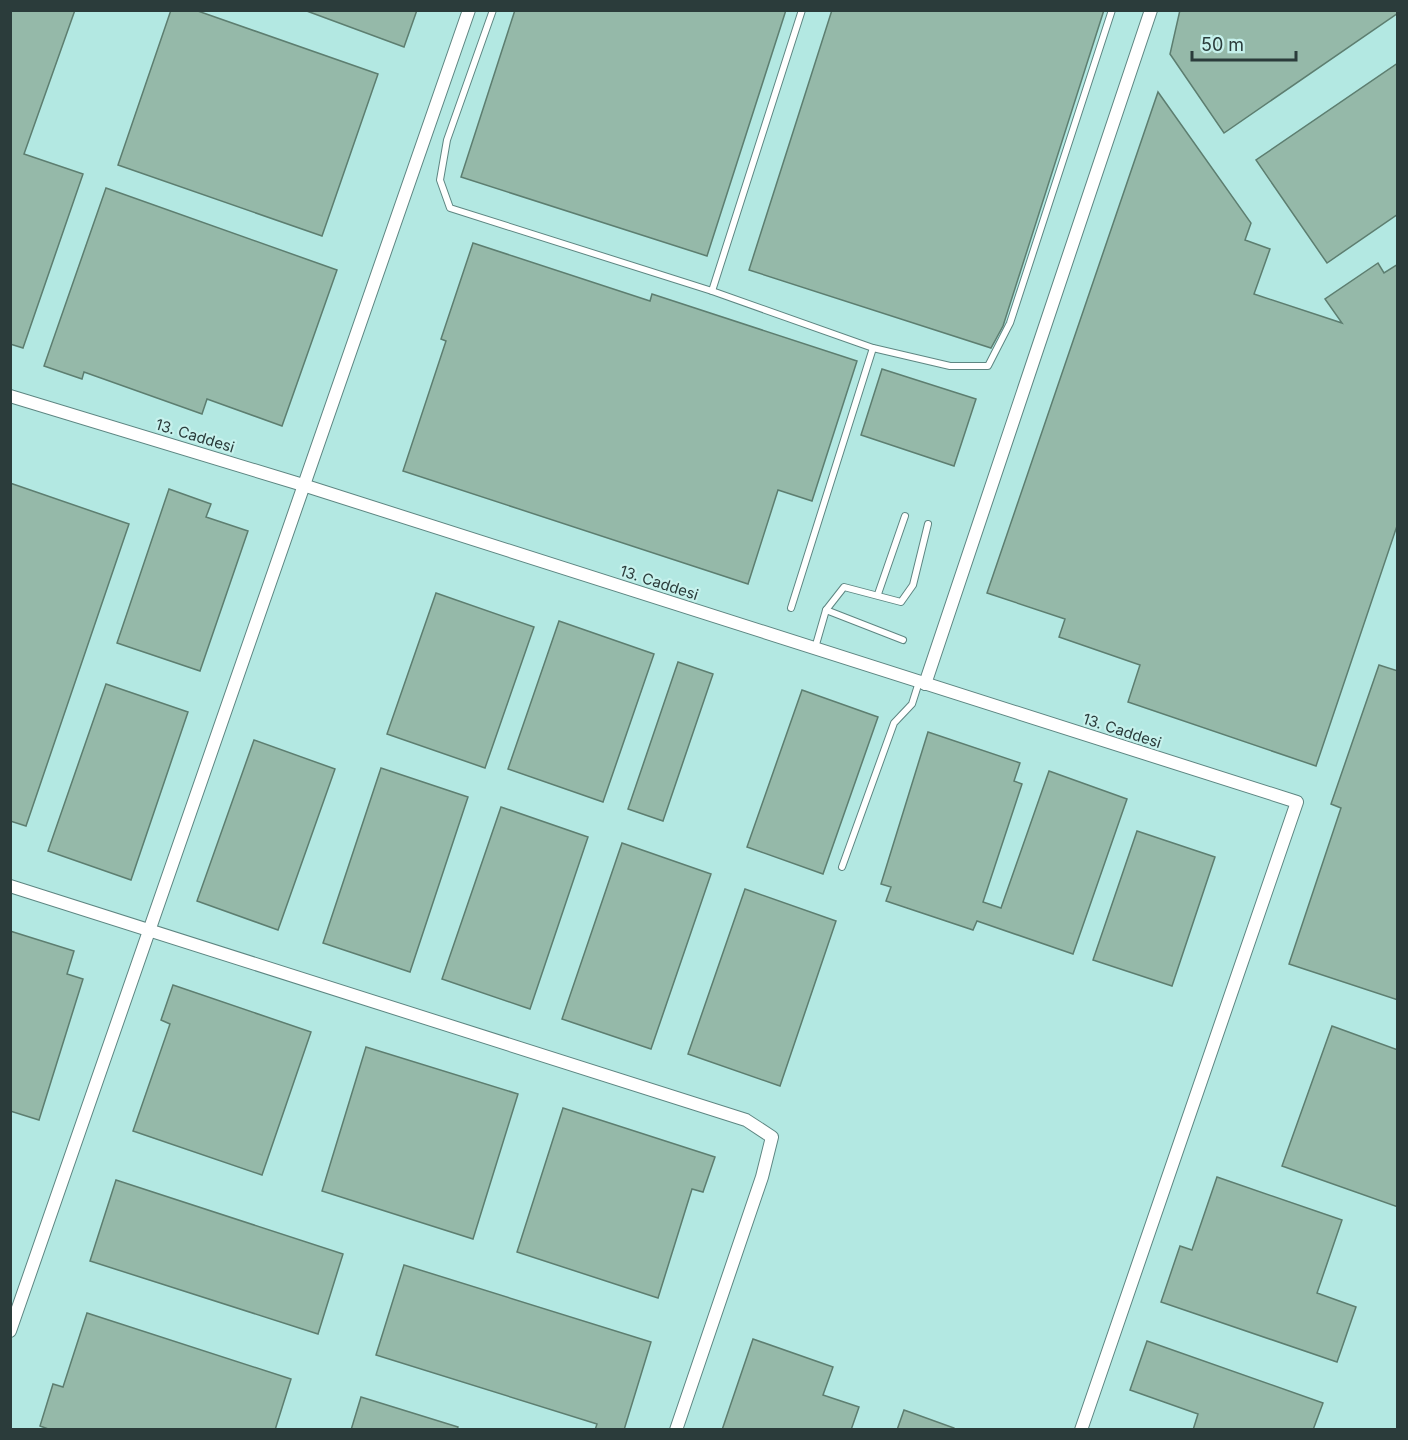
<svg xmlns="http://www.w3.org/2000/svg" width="1408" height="1440" viewBox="0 0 1408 1440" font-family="Inter,sans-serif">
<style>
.built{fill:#b3e8e2}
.building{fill:#95b9a9;stroke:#5d7e70;stroke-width:1.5}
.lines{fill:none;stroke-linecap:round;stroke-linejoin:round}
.service-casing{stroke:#5e8682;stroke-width:8}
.minor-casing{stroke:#5e8682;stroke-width:14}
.service{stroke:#fff;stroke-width:6}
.minor{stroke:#fff;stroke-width:12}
.labels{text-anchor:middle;stroke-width:4.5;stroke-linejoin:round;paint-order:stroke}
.street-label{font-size:15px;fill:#2b3c3b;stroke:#c6f1ec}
</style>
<rect width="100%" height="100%" fill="#c6f1ec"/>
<rect class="built" x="11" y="11" width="1386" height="1418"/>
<g class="building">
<polygon points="10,10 75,10 24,154 83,174 23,348 10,344"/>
<polygon points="171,10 195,10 378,74 322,236 118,165"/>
<polygon points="304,10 417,10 404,47"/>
<polygon points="515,10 786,10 707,256 461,177"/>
<polygon points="832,10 1104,10 1003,326 991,348 749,270"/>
<polygon points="1180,10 1398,10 1398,13 1224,133 1170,54"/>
<polygon points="1398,63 1398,214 1327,263 1256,160"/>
<polygon points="1158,92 1251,223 1245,240 1270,249 1254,294 1342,323 1325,299 1378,263 1384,273 1398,264 1398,523 1316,766 1128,702 1140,665 1059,637 1065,619 987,593"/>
<polygon points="106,188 337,270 282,426 207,399 202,414 84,372 82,379 44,366"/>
<polygon points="473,243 650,301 652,294 857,361 812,501 778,490 748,584 403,471 446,341 441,339"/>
<polygon points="882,369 976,399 954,466 861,435"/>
<polygon points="10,483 129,524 26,826 10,821"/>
<polygon points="169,489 211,504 206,517 248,531 200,671 117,643"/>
<polygon points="436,593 534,627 485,768 387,734"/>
<polygon points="559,621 654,654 603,802 508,769"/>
<polygon points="678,662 713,674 663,821 628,809"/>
<polygon points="1379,665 1398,671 1398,1000 1289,964 1341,808 1331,804"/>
<polygon points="106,684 188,712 131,880 48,851"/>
<polygon points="802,690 878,717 823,874 747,847"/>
<polygon points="928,732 1020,763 1014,781 1022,784 983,902 1001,908 1049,771 1127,799 1073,954 977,921 973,930 886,901 891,887 881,884"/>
<polygon points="254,740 335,769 278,930 197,901"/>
<polygon points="381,768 468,797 410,972 323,943"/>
<polygon points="501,807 588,837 530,1009 442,979"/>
<polygon points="1137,831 1215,857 1172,986 1093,960"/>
<polygon points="622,843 711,874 651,1049 562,1019"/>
<polygon points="745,889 836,921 780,1086 688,1054"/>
<polygon points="10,931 74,951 67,974 83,979 39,1120 10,1111"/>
<polygon points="173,985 311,1032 262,1175 133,1131 170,1024 161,1020"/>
<polygon points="1332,1026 1398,1050 1398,1207 1282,1166"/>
<polygon points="366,1047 518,1094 473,1239 322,1191"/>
<polygon points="563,1108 715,1157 703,1192 692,1189 658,1298 517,1252"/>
<polygon points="1217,1177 1342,1220 1317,1293 1356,1307 1337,1362 1161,1302 1180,1246 1192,1250"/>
<polygon points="116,1180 343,1254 318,1334 90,1261"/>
<polygon points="404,1265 651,1342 624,1430 595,1430 597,1424 376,1355"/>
<polygon points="87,1313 291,1379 275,1430 51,1430 40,1426 53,1384 63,1387"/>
<polygon points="753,1339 833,1367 823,1395 859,1407 851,1430 722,1430"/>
<polygon points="1147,1341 1323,1403 1313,1430 1193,1430 1198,1414 1130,1390"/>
<polygon points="361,1397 458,1427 457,1430 351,1430"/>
<polygon points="904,1410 954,1428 954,1430 897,1430"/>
</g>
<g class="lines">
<defs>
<g id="service">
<polyline points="493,10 447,140 440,180 450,208 712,291 873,348 950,366 988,366 1010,323 1112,10"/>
<polyline points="712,291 802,10"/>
<polyline points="878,594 905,516"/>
<polyline points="791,608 873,348"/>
<polyline points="826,610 903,640"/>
<polyline points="815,648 826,610 844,587 901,602 913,585 928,524"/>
<polyline points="842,867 894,723 912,704 919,682"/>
</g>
<g id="minor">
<polyline points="10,396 303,485 1297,802 1081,1430"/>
<polyline points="925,684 1151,10"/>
<polyline points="10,886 746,1120 772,1137 762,1177 676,1430"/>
<polyline points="10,1331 469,10"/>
</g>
</defs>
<use href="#service" class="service-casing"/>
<use href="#minor" class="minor-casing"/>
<use href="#service" class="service"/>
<use href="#minor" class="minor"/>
</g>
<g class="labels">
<g class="street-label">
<text transform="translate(195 436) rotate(17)" y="5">13. Caddesi</text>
<text transform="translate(659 583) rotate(18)" y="5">13. Caddesi</text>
<text transform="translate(1122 731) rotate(18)" y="5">13. Caddesi</text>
</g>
</g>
<rect width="1408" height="1440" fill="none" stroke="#2b3c3b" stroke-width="24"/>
<path d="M1192 51v9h104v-9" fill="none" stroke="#2b3c3b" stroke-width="3"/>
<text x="1201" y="51" font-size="18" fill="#2b3c3b" stroke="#c6f1ec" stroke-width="4.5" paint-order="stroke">50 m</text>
</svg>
